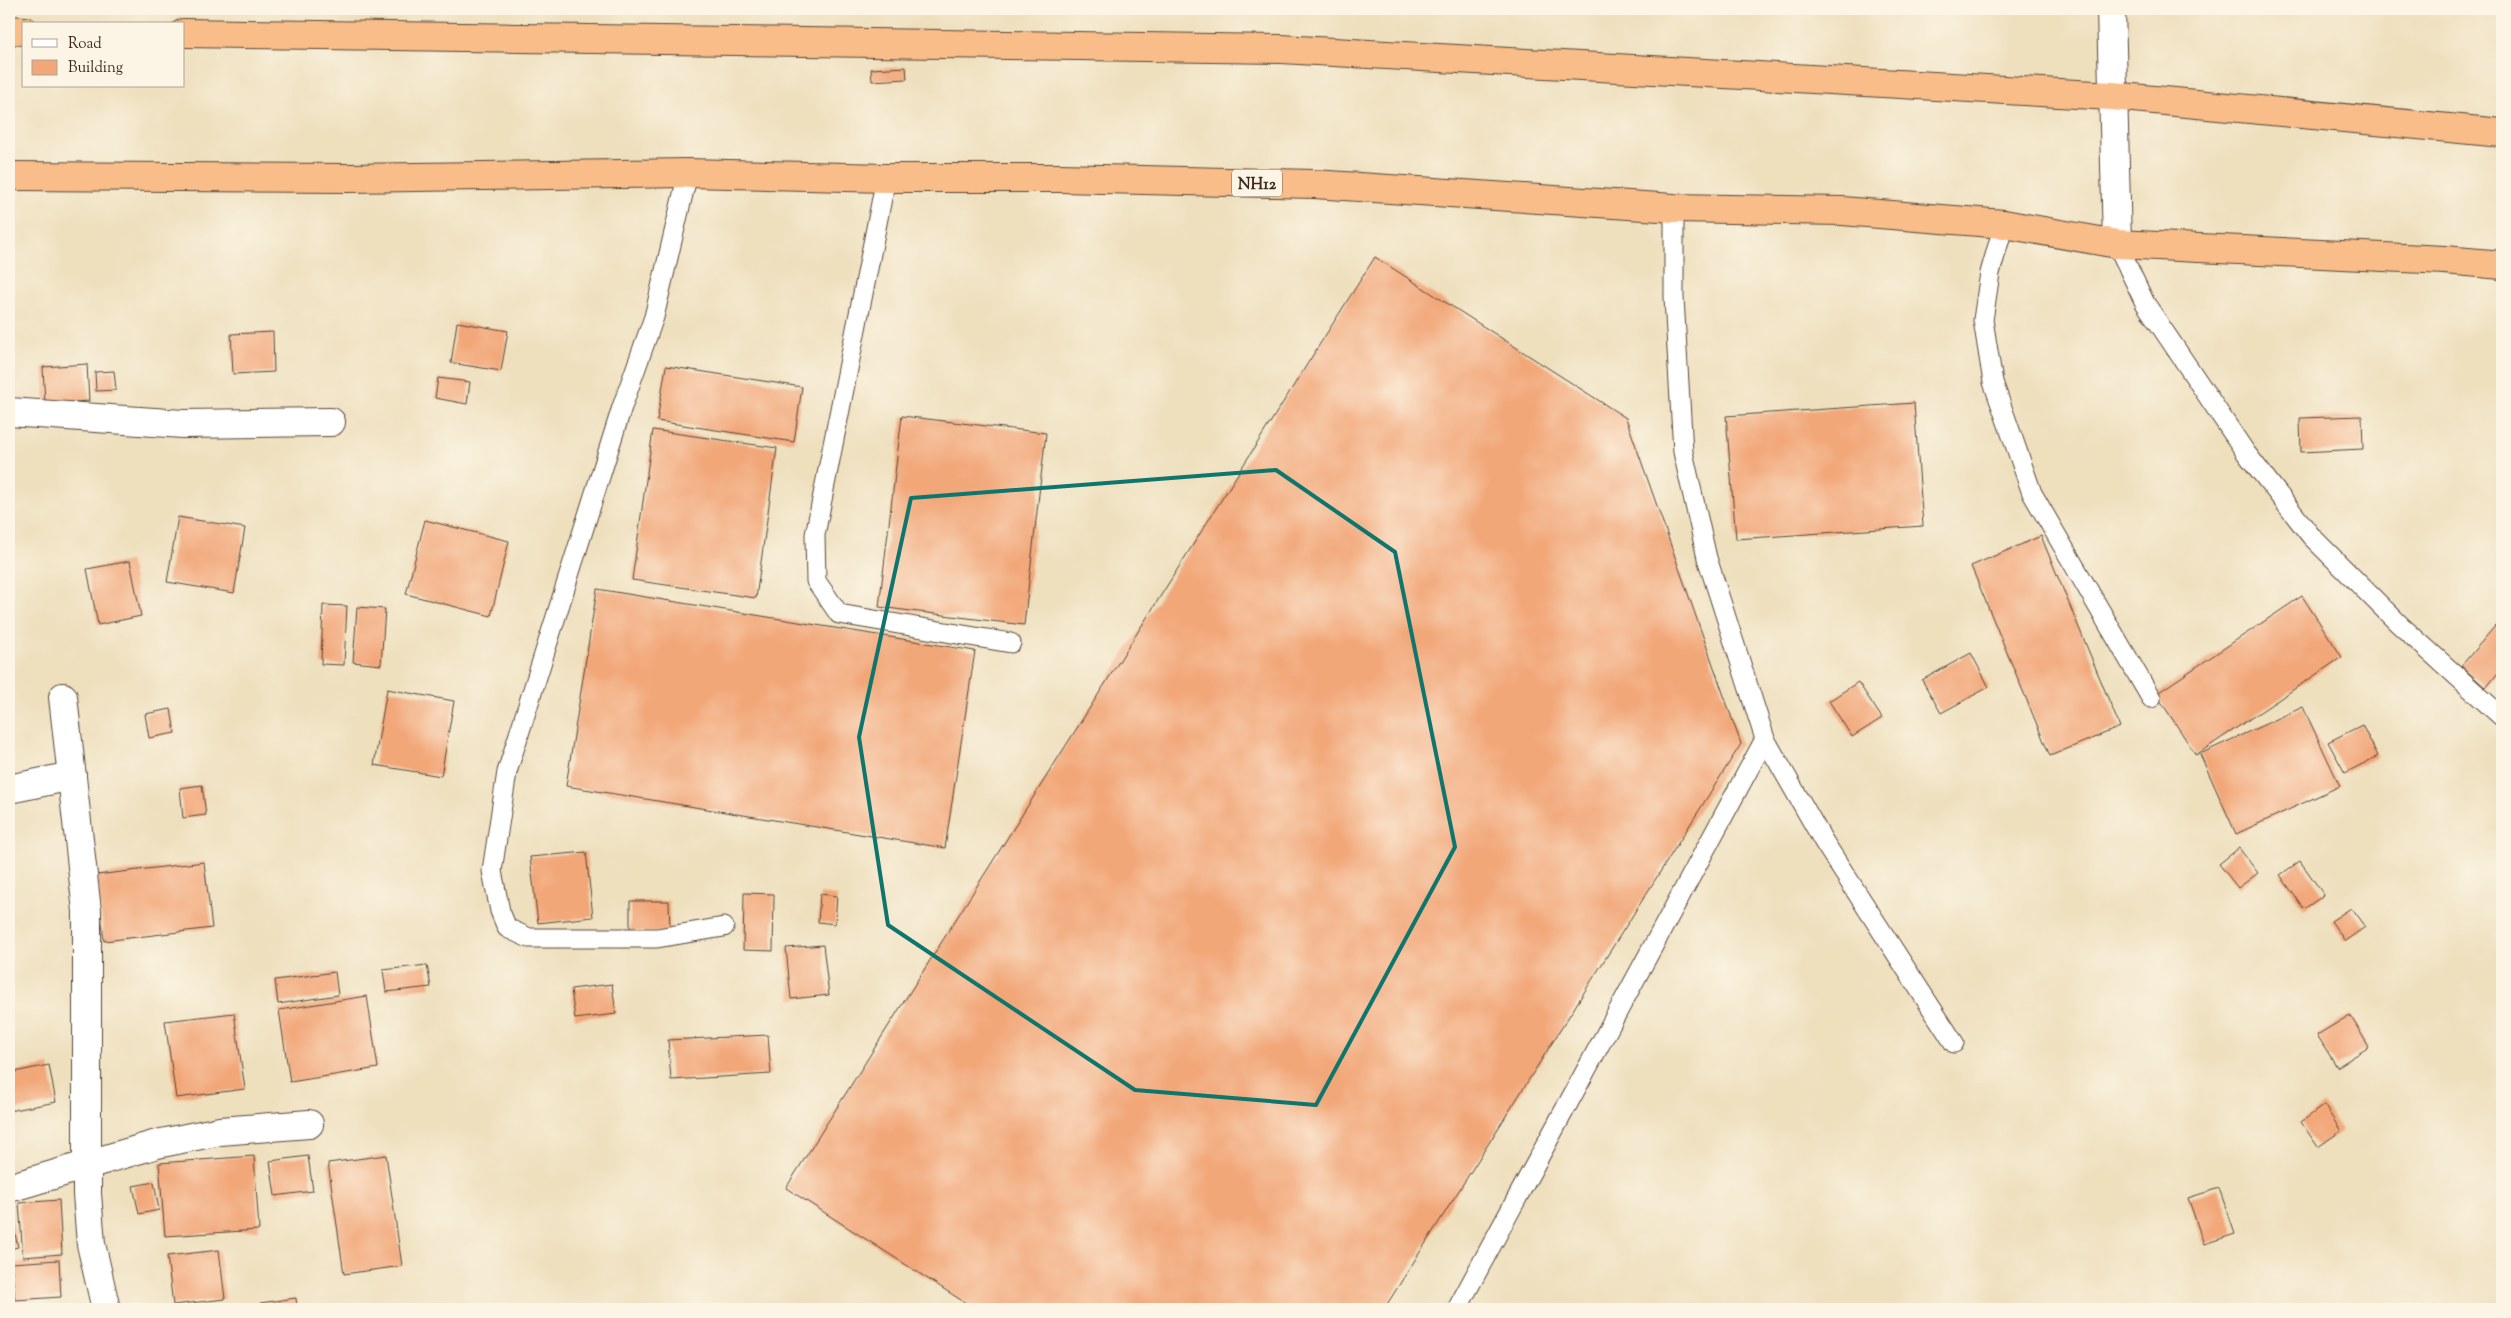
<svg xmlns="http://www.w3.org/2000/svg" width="2511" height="1318" viewBox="0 0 2511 1318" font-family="'Sorts Mill Goudy',serif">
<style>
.building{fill:#f2a779}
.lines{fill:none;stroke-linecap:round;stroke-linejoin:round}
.service-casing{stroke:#564536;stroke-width:21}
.minor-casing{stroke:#564536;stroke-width:30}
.tertiary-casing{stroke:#564536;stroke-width:30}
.trunk-casing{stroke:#564536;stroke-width:30}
.service{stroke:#fff;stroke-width:19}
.minor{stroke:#fff;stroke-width:28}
.tertiary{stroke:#fff;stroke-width:28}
.trunk{stroke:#f8bd89;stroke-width:28}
.marked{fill:none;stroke:#0f766e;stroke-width:4;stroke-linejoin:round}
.labels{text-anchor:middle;stroke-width:4;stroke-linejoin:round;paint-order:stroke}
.shield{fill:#fcf5e5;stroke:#75675a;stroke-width:1}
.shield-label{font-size:16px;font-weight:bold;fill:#3b2a1e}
</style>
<rect width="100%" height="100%" fill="#fcf5e5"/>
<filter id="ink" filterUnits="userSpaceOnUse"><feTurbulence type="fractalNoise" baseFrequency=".02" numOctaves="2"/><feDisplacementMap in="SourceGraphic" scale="10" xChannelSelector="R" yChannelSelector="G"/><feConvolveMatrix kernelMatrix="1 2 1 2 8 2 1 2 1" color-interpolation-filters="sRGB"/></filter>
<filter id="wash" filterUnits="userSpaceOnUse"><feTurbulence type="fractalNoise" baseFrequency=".0096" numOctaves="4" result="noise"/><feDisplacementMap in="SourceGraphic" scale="20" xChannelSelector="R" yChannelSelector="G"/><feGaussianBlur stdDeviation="1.12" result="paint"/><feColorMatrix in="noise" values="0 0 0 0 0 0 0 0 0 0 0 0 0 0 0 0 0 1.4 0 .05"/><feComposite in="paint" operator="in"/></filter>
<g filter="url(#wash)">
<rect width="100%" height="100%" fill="#eedfbd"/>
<g id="blocks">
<g class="building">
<polygon points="906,67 907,79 872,81 871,69"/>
<polygon points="1375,257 1626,418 1741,744 1384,1309 975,1309 786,1188"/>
<polygon points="457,322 508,331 501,371 451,363"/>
<polygon points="273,332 274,372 233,374 231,334"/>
<polygon points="87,364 89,401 45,404 43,367"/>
<polygon points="666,366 802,387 794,442 657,421"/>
<polygon points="114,371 116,390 96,391 95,372"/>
<polygon points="438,378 470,382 467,404 435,398"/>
<polygon points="1914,403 1923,526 1736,539 1726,416"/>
<polygon points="902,416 1046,433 1024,625 879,607"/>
<polygon points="2362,416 2363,449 2301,452 2300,418"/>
<polygon points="653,430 777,448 756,598 632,580"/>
<polygon points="178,517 245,528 234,593 167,582"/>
<polygon points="425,520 509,541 491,616 406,594"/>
<polygon points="2041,536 2120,727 2050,756 1971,566"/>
<polygon points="130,561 141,616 98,625 87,569"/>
<polygon points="597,589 975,651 945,848 566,786"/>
<polygon points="2302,596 2342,657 2196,755 2156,694"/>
<polygon points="323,605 347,606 344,665 321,664"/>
<polygon points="357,607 385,609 381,665 353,662"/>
<polygon points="2496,625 2502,630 2502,668 2486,688 2461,666"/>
<polygon points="1971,653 1989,687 1941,713 1922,680"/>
<polygon points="1858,682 1882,718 1852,737 1829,701"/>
<polygon points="387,689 454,701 441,776 374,765"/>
<polygon points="2303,707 2340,786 2236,834 2200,754"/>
<polygon points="171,709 175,733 149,738 145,714"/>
<polygon points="2362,725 2378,756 2345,773 2328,742"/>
<polygon points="202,785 206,815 183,818 180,788"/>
<polygon points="2239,848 2258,873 2238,888 2219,864"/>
<polygon points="586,852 593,917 538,923 530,857"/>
<polygon points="2300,861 2324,895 2304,909 2280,875"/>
<polygon points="204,862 212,928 104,941 97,875"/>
<polygon points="744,893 774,894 773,951 743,950"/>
<polygon points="820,894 837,896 835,924 818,922"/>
<polygon points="630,901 669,901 670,932 630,932"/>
<polygon points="2351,908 2365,927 2345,941 2331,921"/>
<polygon points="823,945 829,995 791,999 786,948"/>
<polygon points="427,965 431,987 386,992 383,970"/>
<polygon points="335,972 338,995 278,1004 275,980"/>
<polygon points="612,984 616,1014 575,1019 571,989"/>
<polygon points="367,996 378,1068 290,1082 279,1010"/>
<polygon points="234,1013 245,1089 176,1098 165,1021"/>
<polygon points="2350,1015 2369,1047 2337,1067 2317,1035"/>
<polygon points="768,1035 771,1074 671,1080 668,1040"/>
<polygon points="49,1065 56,1102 9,1111 9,1073"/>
<polygon points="2324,1105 2341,1131 2318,1147 2301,1122"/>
<polygon points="386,1155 402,1266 344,1274 328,1163"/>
<polygon points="254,1156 259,1230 165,1236 159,1163"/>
<polygon points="308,1156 313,1191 275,1196 270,1161"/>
<polygon points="154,1182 159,1210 139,1214 133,1186"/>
<polygon points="2219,1188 2235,1234 2204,1244 2188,1198"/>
<polygon points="59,1200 62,1254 23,1257 19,1203"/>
<polygon points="9,1207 18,1247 9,1249"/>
<polygon points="219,1250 225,1299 173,1305 167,1256"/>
<polygon points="59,1260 61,1297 15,1300 11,1263"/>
<polygon points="296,1298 297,1309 261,1309 260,1303"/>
</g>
</g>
</g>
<g filter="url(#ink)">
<use href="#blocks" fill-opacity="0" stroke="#564536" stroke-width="1"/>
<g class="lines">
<defs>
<g id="service">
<polyline points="688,173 654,317 622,407 507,772 492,871 500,911 507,928 529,938 657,938 724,927"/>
<polyline points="886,178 815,535 816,581 839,614 1011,643"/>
<polyline points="1674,208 1674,298 1683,452 1707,558 1765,739 1824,842 1954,1043"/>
<polyline points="2004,224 1990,273 1983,320 1993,382 2032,493 2151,698"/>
<polyline points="2117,244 2145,303 2246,453 2311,536 2399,624 2502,717"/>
<polyline points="1457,1309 1765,739"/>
</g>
<g id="minor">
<polyline points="9,412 183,424 331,422"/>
<polyline points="63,697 87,911 87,1194 91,1244 106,1309"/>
<polyline points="9,789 72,776"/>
<polyline points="9,1188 157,1144 220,1131 309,1124"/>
</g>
<polyline id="tertiary" points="2111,9 2117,244"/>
<g id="trunk">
<polyline points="9,30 24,31"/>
<polyline points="184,33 1281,49 2112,96 2502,133"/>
<polyline points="9,176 349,178 688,173 886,178 1060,178 1314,184 1674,208 1842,211 2004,224 2117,244 2445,260 2502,265"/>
</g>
</defs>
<use href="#service" class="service-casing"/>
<use href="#minor" class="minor-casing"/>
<use href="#tertiary" class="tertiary-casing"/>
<use href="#trunk" class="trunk-casing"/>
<use href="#service" class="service"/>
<use href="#minor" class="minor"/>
<use href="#tertiary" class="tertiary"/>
<use href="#trunk" class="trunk"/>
</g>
</g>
<path class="marked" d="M1276,470L1395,552L1455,847L1316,1105L1135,1090L888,925L859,737L911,498Z"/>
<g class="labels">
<rect class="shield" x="1232" y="169.5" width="50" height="27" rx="4"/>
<g class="shield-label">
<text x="1257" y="189">NH12</text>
</g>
</g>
<rect width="2511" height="1318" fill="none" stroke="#fcf5e5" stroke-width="30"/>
<rect x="22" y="22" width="162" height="65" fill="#fcf5e5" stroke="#afa495"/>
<rect x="32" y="39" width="25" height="8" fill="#ffffff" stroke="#afa495"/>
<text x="68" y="48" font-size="15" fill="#3b2a1e">Road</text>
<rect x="32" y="60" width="25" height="15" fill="#f2a779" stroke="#afa495"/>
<text x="68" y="72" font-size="15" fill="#3b2a1e">Building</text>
</svg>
